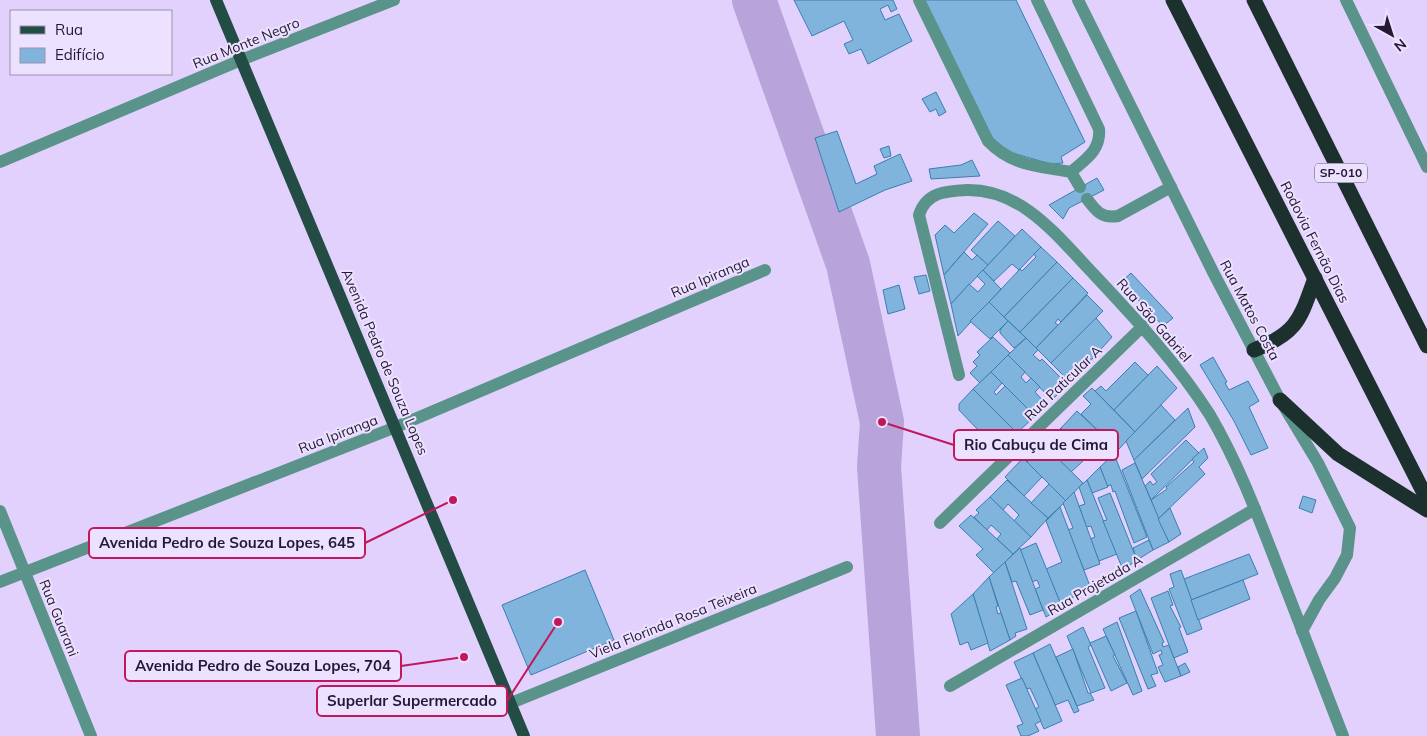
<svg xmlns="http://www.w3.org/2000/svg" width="1427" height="736" viewBox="0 0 1427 736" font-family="Mulish,sans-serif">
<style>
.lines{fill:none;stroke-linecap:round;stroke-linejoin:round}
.river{stroke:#b8a3da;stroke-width:44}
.building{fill:#80b4dd;stroke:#397fb0}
.minor{stroke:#599389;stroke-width:12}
.major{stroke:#234c45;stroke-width:12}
.highway{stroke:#1c312d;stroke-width:15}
.labels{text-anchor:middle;stroke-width:4;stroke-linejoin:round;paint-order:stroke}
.shield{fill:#ece1ff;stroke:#605571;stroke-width:1}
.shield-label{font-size:12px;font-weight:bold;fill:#241934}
.street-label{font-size:14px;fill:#241934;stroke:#ece1ff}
.leader{fill:none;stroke:#c2185b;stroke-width:2}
.callout-dot{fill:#c2185b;stroke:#ece1ff;stroke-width:2}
.callout{fill:#ece1ff;stroke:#c2185b;stroke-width:2}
.callout-label{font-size:15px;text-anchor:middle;font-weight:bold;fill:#241934}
</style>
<rect width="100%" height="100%" fill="#e2d1fd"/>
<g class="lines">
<polyline class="river" points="754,0 848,264 882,422 879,467 898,736"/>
</g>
<g class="building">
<polygon points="794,0 893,0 897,9 891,12 888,5 880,9 885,20 899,14 912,41 868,64 861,49 849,54 844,44 853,40 844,21 812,36"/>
<polygon points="924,0 1016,0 1085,142 1061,157 1063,163 1051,164 1009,152 993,141"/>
<polygon points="936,92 946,112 939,116 936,109 930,112 922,99"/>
<polygon points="837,131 856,184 877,174 874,166 900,154 912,181 885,190 839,212 815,138"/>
<polygon points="889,146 891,156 884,158 880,149"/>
<polygon points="972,160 980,176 931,179 929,169 961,165"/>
<polygon points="1097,178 1104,190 1069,208 1063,219 1049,205"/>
<polygon points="974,213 988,224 944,275 935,235 945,225 954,233"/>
<polygon points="998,221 1015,236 988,265 971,250"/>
<polygon points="1022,229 1041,247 1019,270 1012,264 994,281 983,270"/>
<polygon points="1041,247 1057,262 1004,317 989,302 1020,269 1022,271 1036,257 1034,254"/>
<polygon points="964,252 972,260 977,255 988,265 951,304 944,275"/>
<polygon points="1057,262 1073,278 1020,332 1004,317"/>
<polygon points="983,270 1001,289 958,336 951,304 969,284 978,292 985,284 977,276"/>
<polygon points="1131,273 1173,318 1163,326 1121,282"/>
<polygon points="926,275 930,291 919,294 914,277"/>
<polygon points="1073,278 1088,293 1061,322 1058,319 1055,323 1058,325 1036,348 1020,332"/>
<polygon points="899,285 905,309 888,314 883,290"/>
<polygon points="1087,295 1103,311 1051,363 1036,348"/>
<polygon points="989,302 1008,321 990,339 970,321"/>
<polygon points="1096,318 1112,337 1084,368 1079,364 1072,372 1076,376 1070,382 1051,363"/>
<polygon points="1008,321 1026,338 1014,348 1000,333 1000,330"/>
<polygon points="993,337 1010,353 980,383 970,373 977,366 973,362 980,355 977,352"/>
<polygon points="1026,338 1038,350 1033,355 1040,361 1042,359 1061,378 1057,382 1064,388 1052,400 1008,355"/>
<polygon points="1008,355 1025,372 1021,377 1026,383 1031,378 1040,387 1035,392 1047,405 1035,416 991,372"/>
<polygon points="1213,357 1227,382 1225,383 1229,390 1248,381 1259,401 1249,407 1268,448 1251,455 1234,421 1200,365"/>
<polygon points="1135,362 1148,375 1114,410 1095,391 1101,386 1106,391"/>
<polygon points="1157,366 1177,388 1135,432 1114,410"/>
<polygon points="991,372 1002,383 994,392 996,395 1005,386 1035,416 1017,433 973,389"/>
<polygon points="1092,388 1135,432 1118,450 1081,414 1091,404 1083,396"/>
<polygon points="973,389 1017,433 998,451 959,410 959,404"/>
<polygon points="1161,405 1175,420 1134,460 1126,441"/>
<polygon points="1188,408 1195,427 1142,479 1134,460"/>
<polygon points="1077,411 1099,432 1088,444 1096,452 1091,457 1061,428"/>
<polygon points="1061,428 1083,450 1080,453 1070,443 1068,446 1083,461 1071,472 1044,446"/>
<polygon points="1186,440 1199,453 1151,500 1145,486 1150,481 1153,485 1157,482 1151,474"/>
<polygon points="1044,445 1083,483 1066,501 1027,462"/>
<polygon points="1204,448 1208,458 1199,467 1205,474 1158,519 1151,500 1167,489 1166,487 1194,462 1192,459"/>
<polygon points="1114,454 1147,537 1134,543 1115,491 1113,492 1111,485 1107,486 1100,467"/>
<polygon points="1023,458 1042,477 1024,496 1005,477"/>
<polygon points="1135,463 1169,542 1153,550 1122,470"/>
<polygon points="1100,467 1108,487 1092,493 1087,480"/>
<polygon points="1007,480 1048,518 1031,537 1014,521 1019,515 1008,504 1003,510 990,497"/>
<polygon points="1087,480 1117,554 1099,561 1090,539 1095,537 1091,526 1086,527 1079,506 1085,504 1079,487"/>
<polygon points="1049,484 1066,501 1048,518 1031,503"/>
<polygon points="1074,492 1100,564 1084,570 1068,530 1073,528 1063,503"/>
<polygon points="1110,493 1137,560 1123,570 1103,521 1107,520 1098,498"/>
<polygon points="1303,496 1316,500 1312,513 1299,508"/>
<polygon points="990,497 1031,537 1013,554 997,539 1001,534 991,525 987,530 974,517 979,513 976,510"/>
<polygon points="1060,507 1091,589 1060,603 1046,569 1062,562 1046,521"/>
<polygon points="1170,508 1181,534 1169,542 1158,519"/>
<polygon points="971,515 1013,554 994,573 976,555 983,549 959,526"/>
<polygon points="1149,540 1153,550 1137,560 1133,548"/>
<polygon points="1036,543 1062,607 1046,617 1035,589 1040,587 1037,580 1032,582 1020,550"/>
<polygon points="1020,548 1043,610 1030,615 1016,581 1012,582 1005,562"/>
<polygon points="1249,554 1258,574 1191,600 1184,579"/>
<polygon points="1005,562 1027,629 1015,633 1016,636 1010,640 989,577"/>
<polygon points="585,570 614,640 531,675 502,605"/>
<polygon points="1181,570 1202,629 1187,635 1169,589 1174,587 1170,574"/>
<polygon points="989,577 998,606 996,607 998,614 1001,613 1010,640 990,651 973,594"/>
<polygon points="1243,580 1250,599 1198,620 1191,600"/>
<polygon points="1140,589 1164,642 1162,643 1163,647 1169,645 1181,676 1165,682 1158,667 1163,665 1159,655 1162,654 1161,650 1153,654 1130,596"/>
<polygon points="1168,591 1173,605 1170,606 1181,627 1179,628 1188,652 1174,658 1151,598"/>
<polygon points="973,594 988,643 971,650 968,642 960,645 951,614"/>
<polygon points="1136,611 1158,673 1151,675 1156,686 1148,689 1119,618"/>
<polygon points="1117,622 1142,691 1133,695 1103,629"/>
<polygon points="1083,627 1091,645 1088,647 1105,688 1091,693 1067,636"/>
<polygon points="1106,636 1115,655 1113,656 1127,683 1111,691 1090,643"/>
<polygon points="1050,644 1079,711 1074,713 1068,700 1055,705 1033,653"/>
<polygon points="1073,649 1088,693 1090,693 1094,700 1077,706 1056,657"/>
<polygon points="1033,653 1062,721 1044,729 1035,709 1039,707 1030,688 1026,689 1014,662"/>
<polygon points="1185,663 1190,672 1181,676 1178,667"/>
<polygon points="1022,678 1041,721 1035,724 1039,731 1028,736 1021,736 1017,726 1023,724 1006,685"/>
</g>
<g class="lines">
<g class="minor">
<path d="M919,0L988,141C1012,166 1038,166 1071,172L1080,187"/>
<path d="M1037,0L1099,129C1101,150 1086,159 1071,172"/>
<polyline points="1078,0 1214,274 1280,400 1318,463 1350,528 1347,555 1335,578 1319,600 1302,631"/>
<polyline points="1346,0 1427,167"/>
<polyline points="0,162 241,60 394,0"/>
<path d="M1087,199C1096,211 1102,219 1118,216L1171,187"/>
<path d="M959,375L919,215C926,192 946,191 967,190C1020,189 1054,232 1087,267C1131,314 1176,361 1210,415C1237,461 1256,511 1275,560C1298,619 1320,677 1343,736"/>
<polyline points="0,511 91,736"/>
<polyline points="940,523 1143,326"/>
<polyline points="0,582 396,427 765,270"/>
<polyline points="950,686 1255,509"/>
<polyline points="511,703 847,567"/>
</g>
<polyline class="major" points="216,0 524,736"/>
<g class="highway">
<polyline points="1173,0 1427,499"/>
<polyline points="1254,0 1427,346"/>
<path d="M1254,350C1298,333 1300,319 1315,278"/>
<polyline points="1280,400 1338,454 1427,510"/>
</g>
</g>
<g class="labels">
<rect class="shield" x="1315" y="163.5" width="52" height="19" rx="4"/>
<g class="shield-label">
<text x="1341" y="177">SP-010</text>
</g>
<g class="street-label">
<text transform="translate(246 43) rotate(-22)" y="5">Rua Monte Negro</text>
<text transform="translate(1315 242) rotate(63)" y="5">Rodovia Fernão Dias</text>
<text transform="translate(710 277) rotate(-23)" y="5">Rua Ipiranga</text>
<text transform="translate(1250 310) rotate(62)" y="5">Rua Matos Costa</text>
<text transform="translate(1154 320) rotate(49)" y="5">Rua São Gabriel</text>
<text transform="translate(385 362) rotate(67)" y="5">Avenida Pedro de Souza Lopes</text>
<text transform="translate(1063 383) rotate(-44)" y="5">Rua Paticular A</text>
<text transform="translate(338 434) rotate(-21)" y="5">Rua Ipiranga</text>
<text transform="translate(1095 585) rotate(-30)" y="5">Rua Projetada A</text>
<text transform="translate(59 618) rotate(68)" y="5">Rua Guarani</text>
<text transform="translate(673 621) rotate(-22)" y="5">Viela Florinda Rosa Teixeira</text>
</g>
</g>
<path class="leader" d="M882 422L954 445M453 500L365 543M464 657L401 666M558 622L507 701"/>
<g class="callout-dot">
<circle cx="882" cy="422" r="5"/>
<circle cx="453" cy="500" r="5"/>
<circle cx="464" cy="657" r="5"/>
<circle cx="558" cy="622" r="5"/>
</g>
<g class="callout">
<rect x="954" y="430" width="164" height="30" rx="5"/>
<rect x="89" y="528" width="276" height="30" rx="5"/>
<rect x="125" y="651" width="276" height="30" rx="5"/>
<rect x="317" y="686" width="190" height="30" rx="5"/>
</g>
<g class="callout-label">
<text x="1036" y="450">Rio Cabuçu de Cima</text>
<text x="227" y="548">Avenida Pedro de Souza Lopes, 645</text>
<text x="263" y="671">Avenida Pedro de Souza Lopes, 704</text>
<text x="412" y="706">Superlar Supermercado</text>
</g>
<rect x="10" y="10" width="162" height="65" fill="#ece1ff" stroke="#9c91ae"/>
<rect x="20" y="26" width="25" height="8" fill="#234c45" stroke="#9c91ae"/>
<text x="55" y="35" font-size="15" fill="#241934">Rua</text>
<rect x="20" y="48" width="25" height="15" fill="#80b4dd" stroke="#9c91ae"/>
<text x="55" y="60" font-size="15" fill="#241934">Edifício</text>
<g transform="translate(1392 35) rotate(141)" stroke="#ece1ff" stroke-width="4" paint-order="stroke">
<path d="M0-4L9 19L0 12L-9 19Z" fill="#241934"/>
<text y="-8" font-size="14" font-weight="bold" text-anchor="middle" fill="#241934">N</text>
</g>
</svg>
